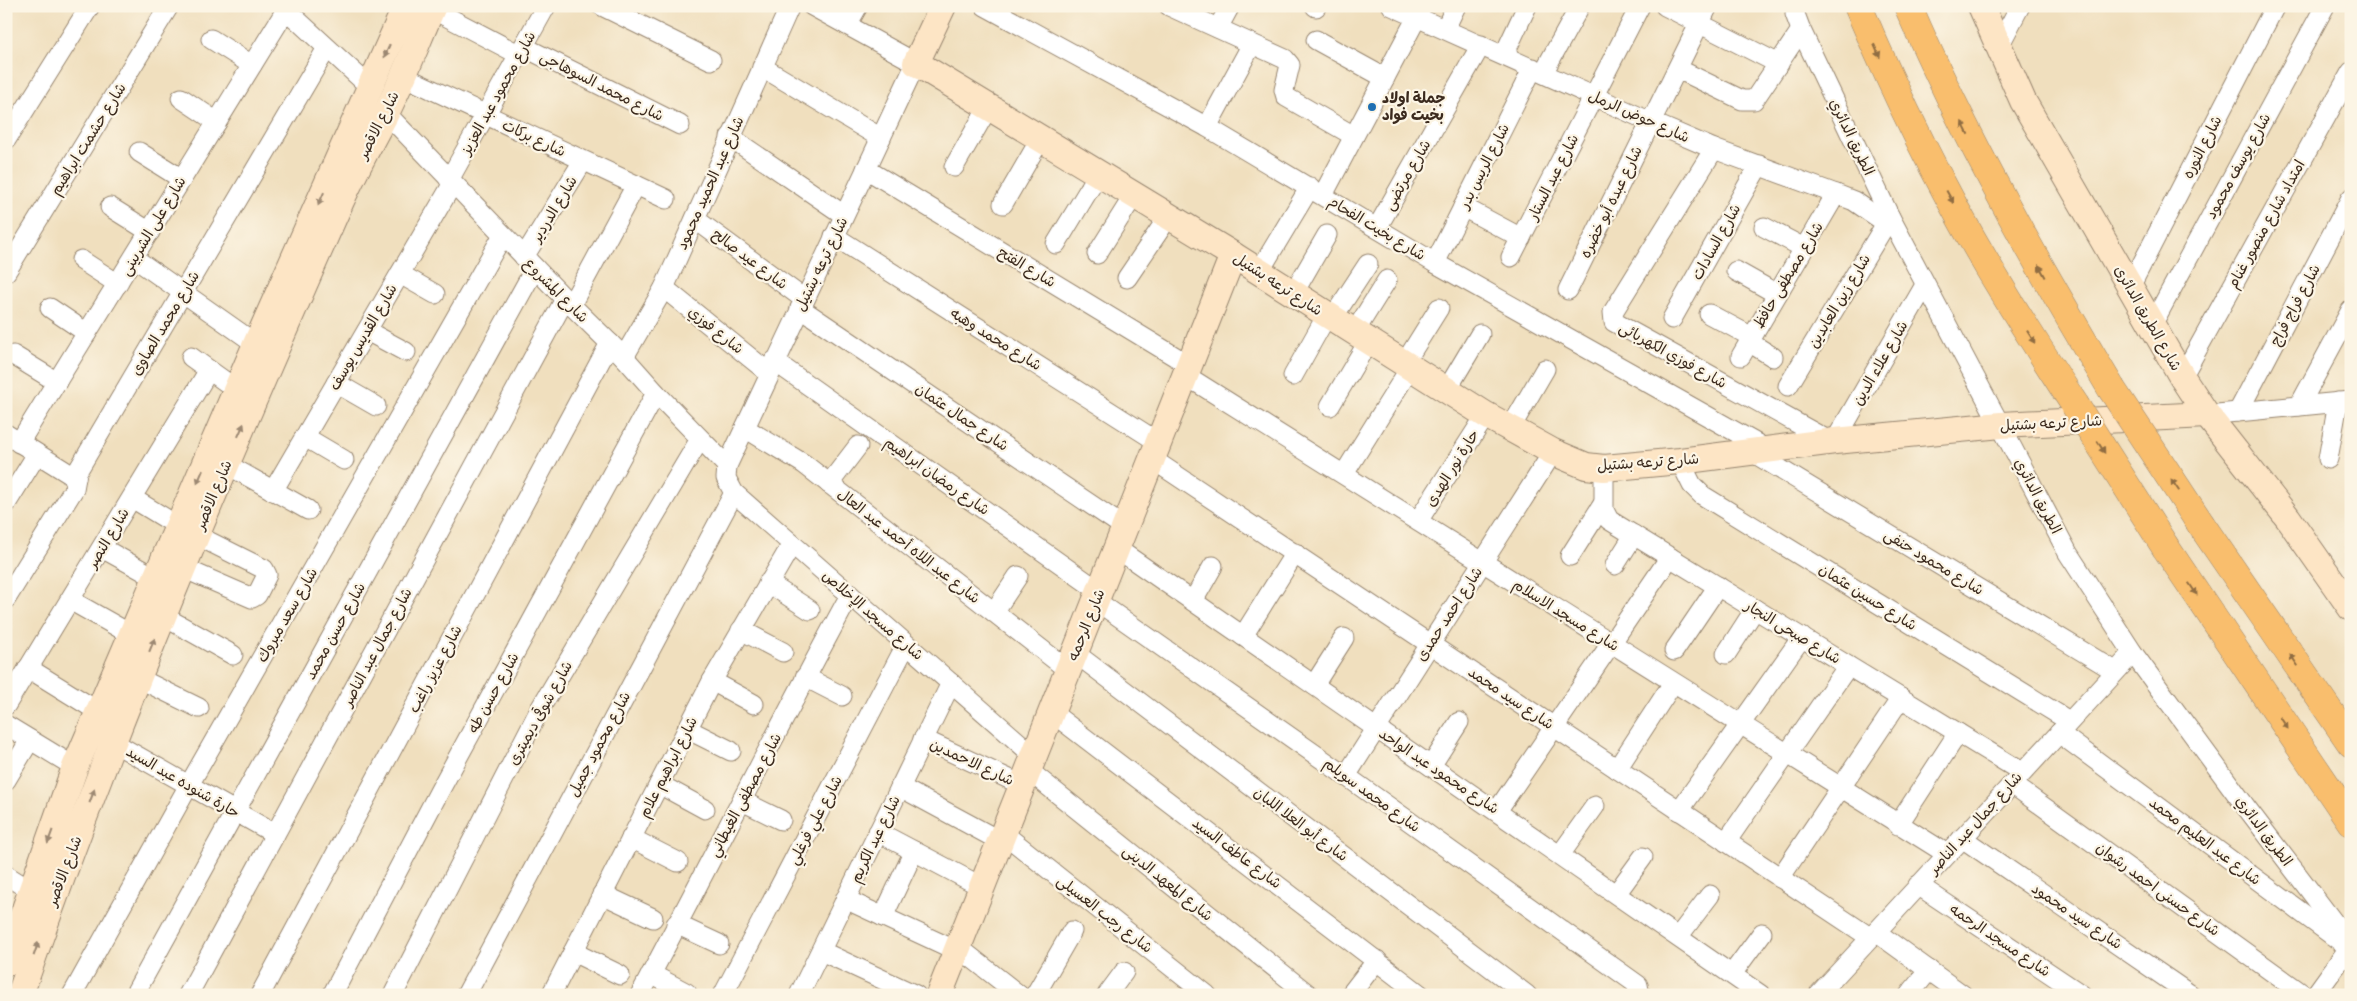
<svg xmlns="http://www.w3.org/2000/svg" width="2357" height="1001" viewBox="0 0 2357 1001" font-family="Itim,'Playpen Sans Arabic',sans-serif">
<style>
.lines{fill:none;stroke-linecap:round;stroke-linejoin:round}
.street-casing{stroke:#96846e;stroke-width:21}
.secondary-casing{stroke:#96846e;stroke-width:28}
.highway-casing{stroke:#96846e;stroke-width:29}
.street{stroke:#fff;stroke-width:19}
.secondary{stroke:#fde5c5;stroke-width:26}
.highway{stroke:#f9be6d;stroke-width:28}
.highway-bridge-casing{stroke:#96846e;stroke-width:29;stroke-linecap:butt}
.highway-bridge{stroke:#f9be6d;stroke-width:28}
.oneway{fill:#9c8872}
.oneway2{fill:#906d42}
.poi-dot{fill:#1f6fb2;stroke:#fcf5e5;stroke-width:2}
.labels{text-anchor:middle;stroke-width:4.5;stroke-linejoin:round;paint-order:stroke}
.street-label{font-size:15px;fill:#3b2a1e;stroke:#fcf5e5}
.poi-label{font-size:15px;font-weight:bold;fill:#3b2a1e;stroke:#fcf5e5;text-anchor:start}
</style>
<rect width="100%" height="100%" fill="#fcf5e5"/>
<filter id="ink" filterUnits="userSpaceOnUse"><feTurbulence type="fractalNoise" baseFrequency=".02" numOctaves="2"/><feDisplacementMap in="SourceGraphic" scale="10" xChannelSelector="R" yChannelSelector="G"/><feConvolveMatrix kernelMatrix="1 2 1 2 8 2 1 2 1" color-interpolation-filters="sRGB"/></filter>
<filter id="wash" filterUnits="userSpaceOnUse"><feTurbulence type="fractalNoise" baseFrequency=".0096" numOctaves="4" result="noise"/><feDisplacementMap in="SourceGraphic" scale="20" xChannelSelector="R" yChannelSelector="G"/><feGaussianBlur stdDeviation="1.12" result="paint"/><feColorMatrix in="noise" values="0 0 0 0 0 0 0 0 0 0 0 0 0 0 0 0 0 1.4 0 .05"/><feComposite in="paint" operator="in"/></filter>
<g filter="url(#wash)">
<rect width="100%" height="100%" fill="#f0dfbe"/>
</g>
<g filter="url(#ink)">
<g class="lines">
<defs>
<g id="street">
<polyline points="282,6 371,88"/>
<polyline points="602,6 711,60"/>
<polyline points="812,6 916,63 727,466 726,478 734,493 1034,756"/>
<polyline points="985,6 1207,127 1435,263 1768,450"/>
<polyline points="1169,6 1285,59 1290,65 1284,90 1286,97 1354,136"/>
<polyline points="1315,6 1316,7"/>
<polyline points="1392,6 1651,122 1714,149 1836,194 1854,201 1886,223"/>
<polyline points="1665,6 1779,64"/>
<polyline points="1796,6 1795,14 1801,30 1890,217 2068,553 2133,653 2246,807 2351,945"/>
<polyline points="432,9 520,55"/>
<polyline points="847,25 858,6"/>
<polyline points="1218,28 1230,6"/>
<polyline points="1445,29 1456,6"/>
<polyline points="211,39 252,65"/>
<polyline points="1316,40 1385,78"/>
<polyline points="524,47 680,125"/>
<polyline points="1998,48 2020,6"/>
<polyline points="1504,55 1527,6"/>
<polyline points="762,67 881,138"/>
<polyline points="1678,69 1742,100 1754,100 1801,30"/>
<polyline points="1543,73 1580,6"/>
<polyline points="403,76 666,199"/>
<polyline points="181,98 217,122"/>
<polyline points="386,113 565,299 624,357 656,393 727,466"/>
<polyline points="1207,127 1252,44"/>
<polyline points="730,137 844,215"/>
<polyline points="6,140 90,6"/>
<polyline points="1714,149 1613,312 1614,322 1831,442"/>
<polyline points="139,152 182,179"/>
<polyline points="954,167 989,106"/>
<polyline points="866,169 1189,365"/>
<polyline points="449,180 546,6"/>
<polyline points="1323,195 1417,17"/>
<polyline points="1003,204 1041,138"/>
<polyline points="110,207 150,232"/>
<polyline points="1463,207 1521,238"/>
<polyline points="695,219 804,299"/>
<polyline points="1764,227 1804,248"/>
<polyline points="1377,228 1481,45"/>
<polyline points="834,236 1158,442"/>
<polyline points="1056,244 1099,173"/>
<polyline points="1097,254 1134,195"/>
<polyline points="524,257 583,161"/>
<polyline points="1511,257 1640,6"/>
<polyline points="134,258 256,344"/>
<polyline points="81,260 118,284"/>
<polyline points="1435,263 1533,68"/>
<polyline points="1736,271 1777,294"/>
<polyline points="6,272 169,6"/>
<polyline points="1259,272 1310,187"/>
<polyline points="400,274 435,294"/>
<polyline points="1127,278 1169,216"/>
<polyline points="2130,287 2275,6"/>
<polyline points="664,288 769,373"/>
<polyline points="1568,290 1708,6"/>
<polyline points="1293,294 1327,235"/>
<polyline points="571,305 636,185"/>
<polyline points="50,308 87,333"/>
<polyline points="800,308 1124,527"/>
<polyline points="1709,314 1752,337"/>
<polyline points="1332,319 1368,264"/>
<polyline points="1672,319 1759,165"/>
<polyline points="2152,325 2325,6"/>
<polyline points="367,331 406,352"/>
<polyline points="1354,333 1387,280"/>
<polyline points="1749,342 1773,357"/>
<polyline points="13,355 57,382"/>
<polyline points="1741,356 1836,194"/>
<polyline points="191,357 237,390"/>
<polyline points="624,357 664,288 790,6"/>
<polyline points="774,361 1099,591"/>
<polyline points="1404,364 1439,308"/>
<polyline points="1185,375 1947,854"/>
<polyline points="1293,376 1327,315"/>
<polyline points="2182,377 2351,72"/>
<polyline points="336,383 376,406"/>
<polyline points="1788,386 1890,217"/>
<polyline points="1446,391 1480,334"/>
<polyline points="1330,406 1368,342"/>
<polyline points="2299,406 2351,310"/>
<polyline points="2238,412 2351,198"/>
<polyline points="2207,415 2351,401"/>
<polyline points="745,428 804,464 1068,670"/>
<polyline points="1510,429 1545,369"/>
<polyline points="6,434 76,478"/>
<polyline points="305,437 344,460"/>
<polyline points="1835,441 1925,285"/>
<polyline points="19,443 286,10"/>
<polyline points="1752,452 2115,671"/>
<polyline points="1152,459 1871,938"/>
<polyline points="2328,459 2338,402"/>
<polyline points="1680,461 1692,485 1702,495 2069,721"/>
<polyline points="226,464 308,510"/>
<polyline points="1604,468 1604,510 1609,520 2022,772"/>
<polyline points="1344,474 1410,368"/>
<polyline points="829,484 858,446"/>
<polyline points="273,491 453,183"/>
<polyline points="132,498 178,526"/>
<polyline points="6,504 37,454"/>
<polyline points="1418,521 1486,415"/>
<polyline points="102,548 156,578"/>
<polyline points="1116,548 1761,995"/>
<polyline points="1570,556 1603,504"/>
<polyline points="1615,565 1634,535"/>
<polyline points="183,568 252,598 257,595 267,575 264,569 196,535"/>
<polyline points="768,583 810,610"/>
<polyline points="6,599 74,489 77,472 327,48"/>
<polyline points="70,600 132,635"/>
<polyline points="1095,600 1346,776 1638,985 1639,990 1636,995"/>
<polyline points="1193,601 1213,566"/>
<polyline points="994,612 1018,576"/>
<polyline points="163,616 233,655"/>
<polyline points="741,630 783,652"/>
<polyline points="1243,636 1295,553"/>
<polyline points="1674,651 1718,586"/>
<polyline points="1075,653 1527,995"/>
<polyline points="1726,654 1755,609"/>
<polyline points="28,668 99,712"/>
<polyline points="805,677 842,696"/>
<polyline points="138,678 199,708"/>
<polyline points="712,681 754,704"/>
<polyline points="1314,685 1344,638"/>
<polyline points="6,705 209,370"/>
<polyline points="1051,712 1421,995"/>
<polyline points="6,725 75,767"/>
<polyline points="687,729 731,751"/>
<polyline points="2059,733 2340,941"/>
<polyline points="102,736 275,834"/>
<polyline points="923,739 1022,785"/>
<polyline points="1431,766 1459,722"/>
<polyline points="1617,769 1673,683"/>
<polyline points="1028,770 1309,995"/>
<polyline points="1346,776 1553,452"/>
<polyline points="6,780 30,740"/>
<polyline points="659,784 705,809"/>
<polyline points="2012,784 2304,995"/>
<polyline points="900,787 1000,841"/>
<polyline points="742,801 781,820"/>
<polyline points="1497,811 1670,557"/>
<polyline points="1679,811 1802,637"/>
<polyline points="1898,825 1958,733"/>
<polyline points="878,832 982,887"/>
<polyline points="1003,833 1207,995"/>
<polyline points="631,838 678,862"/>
<polyline points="1962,838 2191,995"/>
<polyline points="1726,842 1848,666"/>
<polyline points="1560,855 1595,806"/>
<polyline points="6,875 31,891"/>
<polyline points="1780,878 1901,698"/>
<polyline points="1918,885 2082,995"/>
<polyline points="602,894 653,918"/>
<polyline points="1616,894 1643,857"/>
<polyline points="845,899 957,951"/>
<polyline points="883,917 914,851"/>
<polyline points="676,924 719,944"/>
<polyline points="1876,932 1963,995"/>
<polyline points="1678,937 1710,895"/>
<polyline points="958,947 1019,995"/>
<polyline points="821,951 916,995"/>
<polyline points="573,952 620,975"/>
<polyline points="651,974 687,993"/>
<polyline points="1732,974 1762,933"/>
<polyline points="72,995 189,785 503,235"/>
<polyline points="134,995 535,268"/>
<polyline points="188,995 565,299"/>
<polyline points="260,995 610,343"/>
<polyline points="332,995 440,790 656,393"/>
<polyline points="393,995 541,707 700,439"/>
<polyline points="466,995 734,493"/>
<polyline points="551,995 712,681 792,544"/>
<path d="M640,995C711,862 778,727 850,595"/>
<polyline points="723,995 906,645"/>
<polyline points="799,995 951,683"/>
<polyline points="1035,995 1072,931"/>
<polyline points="1107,995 1124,972"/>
<polyline points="1350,995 1377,960"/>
<polyline points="1818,995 2133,653"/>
<polyline points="1909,995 1929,970"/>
<polyline points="2315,995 2349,948"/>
</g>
<g id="secondary">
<polyline points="943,6 916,63 1233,255 1486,415 1553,452 1586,466 1604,468 1680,461 1835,441 2001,425 2207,415"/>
<polyline points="1981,6 2023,101 2182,377 2207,415 2288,518 2351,608"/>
<polyline points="6,963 75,767 256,344 406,6"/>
<path d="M20,995C113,725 225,462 341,201C354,172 370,143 385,115C403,80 417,42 433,6"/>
<polyline points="939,995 1233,255"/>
</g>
<g id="highway">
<path d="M1858,6C1900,105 1948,202 2004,293C2027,331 2051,368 2075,405"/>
<path d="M1908,6C1966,140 2037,264 2111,388"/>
<polyline points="2202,526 2351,743"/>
<polyline points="2166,548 2351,822"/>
</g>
</defs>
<use href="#street" class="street-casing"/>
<use href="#secondary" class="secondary-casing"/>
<use href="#highway" class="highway-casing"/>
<use href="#street" class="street"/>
<use href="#secondary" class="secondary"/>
<use href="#highway" class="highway"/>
<defs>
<g id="highway-bridge">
<polyline points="2111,388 2202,526"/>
<polyline points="2075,405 2166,548"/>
</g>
</defs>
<use href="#highway-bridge" class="highway-bridge-casing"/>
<use href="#highway-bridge" class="highway-bridge"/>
</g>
<defs><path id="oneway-solid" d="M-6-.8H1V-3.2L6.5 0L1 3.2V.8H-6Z" transform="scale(1.25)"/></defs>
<g class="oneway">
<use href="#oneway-solid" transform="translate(387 51) rotate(113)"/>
<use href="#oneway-solid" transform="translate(321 199) rotate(114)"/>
<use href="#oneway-solid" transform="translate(241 430) rotate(-66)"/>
<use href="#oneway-solid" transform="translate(200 477) rotate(113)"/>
<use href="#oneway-solid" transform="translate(152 645) rotate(-68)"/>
<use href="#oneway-solid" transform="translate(92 796) rotate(-70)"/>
<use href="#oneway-solid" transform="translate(50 837) rotate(110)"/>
<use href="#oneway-solid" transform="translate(36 949) rotate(-71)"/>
</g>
<g class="oneway2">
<use href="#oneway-solid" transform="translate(1877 51) rotate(66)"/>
<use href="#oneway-solid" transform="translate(1965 128) rotate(-117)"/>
<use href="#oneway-solid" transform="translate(1950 197) rotate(61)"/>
<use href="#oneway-solid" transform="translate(2042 271) rotate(-119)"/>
<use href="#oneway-solid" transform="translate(2031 337) rotate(58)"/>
<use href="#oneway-solid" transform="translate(2101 447) rotate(58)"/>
<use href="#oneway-solid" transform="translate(2175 485) rotate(-124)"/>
<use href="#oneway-solid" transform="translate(2193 589) rotate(56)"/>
<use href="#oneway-solid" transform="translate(2294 660) rotate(-124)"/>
<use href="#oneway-solid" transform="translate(2284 723) rotate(56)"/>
</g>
</g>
<circle class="poi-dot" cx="1372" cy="107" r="5"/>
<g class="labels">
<g class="street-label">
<text transform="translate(602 86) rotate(27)" y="5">شارع محمد السوهاجى</text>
<text transform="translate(498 93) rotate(-61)" y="5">شارع محمود عبد العزيز</text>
<text transform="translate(1639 116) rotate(24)" y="5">شارع حوض الرمل</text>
<text transform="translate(378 125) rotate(-63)" y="5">شارع الاقصر</text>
<text transform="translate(1852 137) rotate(64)" y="5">الطريق الدائري</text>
<text transform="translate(534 138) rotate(25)" y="5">شارع بركات</text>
<text transform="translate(88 139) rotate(-58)" y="5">شارع حشمت ابراهيم</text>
<text transform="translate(2202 147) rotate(-63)" y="5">شارع النوره</text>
<text transform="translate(1484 166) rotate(-63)" y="5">شارع الريس بدر</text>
<text transform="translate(2238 166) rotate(-61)" y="5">شارع يوسف محمود</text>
<text transform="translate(1407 175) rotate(-60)" y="5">شارع مرتضى</text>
<text transform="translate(1553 177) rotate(-63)" y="5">شارع عبد الستار</text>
<text transform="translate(710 183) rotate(-66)" y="5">شارع عبد الحميد محمود</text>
<text transform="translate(1611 202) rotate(-64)" y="5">شارع عبده أبو خضره</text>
<text transform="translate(554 209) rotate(-59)" y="5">شارع الدردير</text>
<text transform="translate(2266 224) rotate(-61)" y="5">امتداد شارع منصور غنام</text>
<text transform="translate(153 226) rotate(-59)" y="5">شارع على الشربينى</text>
<text transform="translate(1377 228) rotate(31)" y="5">شارع بخيت الفحام</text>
<text transform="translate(1716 242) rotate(-61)" y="5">شارع السادات</text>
<text transform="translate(750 259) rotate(37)" y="5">شارع عيد صالح</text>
<text transform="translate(821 264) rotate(-64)" y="5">شارع ترعه بشتيل</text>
<text transform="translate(1027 267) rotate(31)" y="5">شارع الفتح</text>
<text transform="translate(1788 275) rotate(-59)" y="5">شارع مصطفى حافظ</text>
<text transform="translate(1278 284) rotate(33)" y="5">شارع ترعه بشتيل</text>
<text transform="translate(556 290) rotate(45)" y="5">شارع المشروع</text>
<text transform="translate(1839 301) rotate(-59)" y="5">شارع زين العابدين</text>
<text transform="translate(2295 305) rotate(-62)" y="5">شارع فراج فراج</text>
<text transform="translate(2148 318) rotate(60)" y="5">شارع الطريق الدائرى</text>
<text transform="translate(165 323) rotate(-59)" y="5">شارع محمد الصاوى</text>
<text transform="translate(716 330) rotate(39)" y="5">شارع فوزي</text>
<text transform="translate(363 337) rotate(-60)" y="5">شارع القديس يوسف</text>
<text transform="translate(996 339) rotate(32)" y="5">شارع محمد وهبه</text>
<text transform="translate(1673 355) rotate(29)" y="5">شارع فوزي الكهربائى</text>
<text transform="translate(1880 363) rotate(-60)" y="5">شارع علاء الدين</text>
<text transform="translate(962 417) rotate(34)" y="5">شارع جمال عثمان</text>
<text transform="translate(2051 423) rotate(-3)" y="5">شارع ترعه بشتيل</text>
<text transform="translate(1648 462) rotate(-4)" y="5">شارع ترعه بشتيل</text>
<text transform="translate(1452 468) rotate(-58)" y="5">حارة نور الهدى</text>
<text transform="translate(937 476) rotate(35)" y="5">شارع رمضان ابراهيم</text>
<text transform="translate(213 495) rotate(-67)" y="5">شارع الاقصر</text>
<text transform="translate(2038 496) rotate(62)" y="5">الطريق الدائري</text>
<text transform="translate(108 538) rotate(-59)" y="5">شارع النصر</text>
<text transform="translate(909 546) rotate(38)" y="5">شارع عبد اللاه أحمد عبد العال</text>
<text transform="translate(1934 562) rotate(31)" y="5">شارع محمود حنفى</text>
<text transform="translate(1868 597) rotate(32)" y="5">شارع حسين عثمان</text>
<text transform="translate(1449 614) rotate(-57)" y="5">شارع احمد حمدى</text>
<text transform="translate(287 615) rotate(-60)" y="5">شارع سعد مبروك</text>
<text transform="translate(873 615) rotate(41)" y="5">شارع مسجد الإخلاص</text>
<text transform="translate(1566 615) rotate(32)" y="5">شارع مسجد الاسلام</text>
<text transform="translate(1086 625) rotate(-68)" y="5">شارع الرحمه</text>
<text transform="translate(335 631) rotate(-61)" y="5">شارع حسن محمد</text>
<text transform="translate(1793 632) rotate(31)" y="5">شارع صبحى النجار</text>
<text transform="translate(377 647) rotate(-62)" y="5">شارع جمال عبد الناصر</text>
<text transform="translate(435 669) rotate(-62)" y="5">شارع عزيز راغب</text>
<text transform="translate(493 693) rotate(-61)" y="5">شارع حسن طه</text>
<text transform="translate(1511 698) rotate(34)" y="5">شارع سيد محمد</text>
<text transform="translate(540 713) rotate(-61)" y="5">شارع شوقى ديميترى</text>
<text transform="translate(599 744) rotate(-62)" y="5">شارع محمود جميل</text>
<text transform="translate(972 762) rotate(25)" y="5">شارع الاحمدين</text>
<text transform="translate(668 767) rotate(-63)" y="5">شارع ابراهيم علام</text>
<text transform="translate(1439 771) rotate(34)" y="5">شارع محمود عبد الواحد</text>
<text transform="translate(183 782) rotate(30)" y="5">حارة شنوده عبد السيد</text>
<text transform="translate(745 795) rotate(-62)" y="5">شارع مصطفى الغيطاني</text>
<text transform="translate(1372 795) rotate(36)" y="5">شارع محمد سويلم</text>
<text transform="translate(815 820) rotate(-62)" y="5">شارع علي فرغلي</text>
<text transform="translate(1975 823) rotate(-48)" y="5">شارع جمال عبد الناصر</text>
<text transform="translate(1301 824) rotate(37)" y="5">شارع أبو العلا اللبان</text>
<text transform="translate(2264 831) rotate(53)" y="5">الطريق الدائري</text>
<text transform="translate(875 839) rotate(-64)" y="5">شارع عبد الكريم</text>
<text transform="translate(2205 841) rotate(37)" y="5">شارع عبد العليم محمد</text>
<text transform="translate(1237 853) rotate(37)" y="5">شارع عاطف السيد</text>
<text transform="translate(64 871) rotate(-69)" y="5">شارع الاقصر</text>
<text transform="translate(1168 883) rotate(39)" y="5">شارع المعهد الدينى</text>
<text transform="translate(2158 889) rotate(36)" y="5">شارع حسنى احمد رشوان</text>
<text transform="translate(1105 914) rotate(38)" y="5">شارع رجب العسيلى</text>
<text transform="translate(2077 916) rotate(34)" y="5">شارع سيد محمود</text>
<text transform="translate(2000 940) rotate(34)" y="5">شارع مسجد الرحمه</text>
</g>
<g class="poi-label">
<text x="1382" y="103">جملة اولاد<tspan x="1382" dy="17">بخيت فواد</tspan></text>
</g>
</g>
<rect width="2357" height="1001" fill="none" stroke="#fcf5e5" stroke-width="25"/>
</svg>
